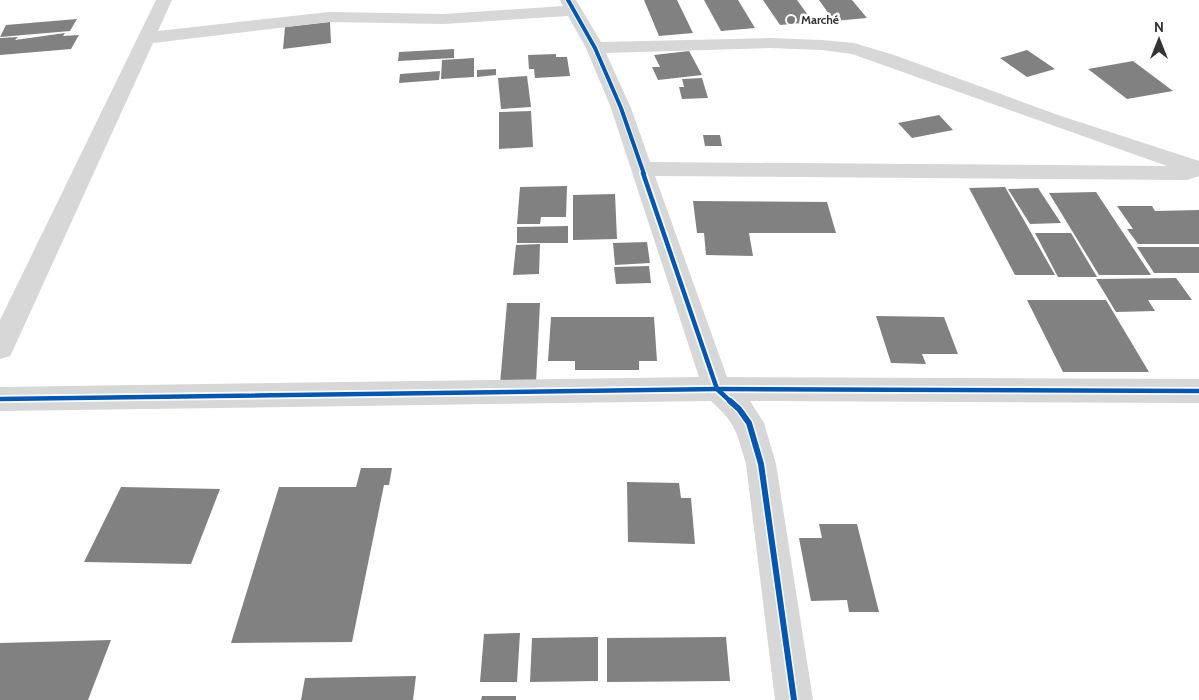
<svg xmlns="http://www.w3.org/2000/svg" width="1199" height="700" viewBox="0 0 1199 700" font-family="Cabin,sans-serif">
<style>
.building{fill:#818181}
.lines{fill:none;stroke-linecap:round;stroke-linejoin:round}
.minor{fill:#d7d7d7;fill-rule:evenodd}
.cycleway-far2-casing{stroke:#fff;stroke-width:6}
.cycleway-far1-casing{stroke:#fff;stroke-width:8}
.cycleway-casing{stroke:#fff;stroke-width:9}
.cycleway-far2{stroke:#0057b8;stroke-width:4}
.cycleway-far1{stroke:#0057b8;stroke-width:4.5}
.cycleway{stroke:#0057b8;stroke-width:6}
.poi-dot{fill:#7a7a7a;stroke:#fff;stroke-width:2}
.labels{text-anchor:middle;stroke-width:5;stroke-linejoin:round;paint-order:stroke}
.far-poi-label{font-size:12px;font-weight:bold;fill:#333;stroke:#fff;text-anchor:start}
</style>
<rect width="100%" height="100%" fill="#fff"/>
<g class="building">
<polygon points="644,0 677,0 693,33 659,36"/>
<polygon points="704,0 738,0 755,28 721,31"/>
<polygon points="763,0 797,0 813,22 780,25"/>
<polygon points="819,0 852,0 867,18 834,21"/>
<polygon points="77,19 70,31 0,37 6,25"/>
<polygon points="330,22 331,43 283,49 285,27"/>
<polygon points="65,33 63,36 79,35 71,49 0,55 0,38 18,37 15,40"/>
<polygon points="454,49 454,58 398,61 399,52"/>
<polygon points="1027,50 1055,69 1027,77 1000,58"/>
<polygon points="689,51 702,75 658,80 652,67 660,67 654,55"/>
<polygon points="556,54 556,57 567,57 570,76 535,78 534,69 529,69 528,55"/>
<polygon points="474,58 474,77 441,79 442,60"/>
<polygon points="1133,61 1173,91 1127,99 1088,69"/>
<polygon points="496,69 496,75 477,77 477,70"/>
<polygon points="440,71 439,80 399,83 400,74"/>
<polygon points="527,76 531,107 501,109 498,78"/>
<polygon points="702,78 708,98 682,99 679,87 684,87 682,79"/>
<polygon points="531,111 533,147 499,149 499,112"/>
<polygon points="939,115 953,130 912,138 898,123"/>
<polygon points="703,135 720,135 722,146 705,146"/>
<polygon points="567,186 566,217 541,217 540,224 517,224 520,187"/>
<polygon points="1005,187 1055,275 1015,275 969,188"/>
<polygon points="1038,188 1061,223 1030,224 1008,189"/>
<polygon points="1096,192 1151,275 1099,275 1049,193"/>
<polygon points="615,194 617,239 573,240 573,195"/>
<polygon points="693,201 827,202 836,233 749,233 753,256 706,255 704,233 697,233"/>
<polygon points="1117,206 1152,206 1155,211 1199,210 1199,244 1138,244 1127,229 1133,229"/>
<polygon points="568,226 568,243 517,243 517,227"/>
<polygon points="1035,233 1071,233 1097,277 1058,277"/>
<polygon points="647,242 650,263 615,265 613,243"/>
<polygon points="540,244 539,274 513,275 516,245"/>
<polygon points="1137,247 1199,247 1199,273 1154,273"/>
<polygon points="649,266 651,283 616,284 614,267"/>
<polygon points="1176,278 1192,300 1148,300 1155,311 1116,312 1096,279"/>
<polygon points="1027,300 1106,300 1149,372 1063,372"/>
<polygon points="507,303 540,303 536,383 500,384"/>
<polygon points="876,316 944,317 958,354 922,354 926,364 891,363"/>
<polygon points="551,317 654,317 657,361 639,361 639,370 575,370 575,361 548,361"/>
<polygon points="361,468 392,468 389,485 384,485 352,642 231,643 279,487 356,487"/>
<polygon points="627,482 679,483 681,498 691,498 695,544 628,542"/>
<polygon points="121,487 220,489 191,564 84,562"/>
<polygon points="819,524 857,524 879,612 849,612 847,600 811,601 799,538 822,538"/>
<polygon points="520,633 517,682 480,682 484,634"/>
<polygon points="598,637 598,681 530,682 532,638"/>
<polygon points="726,637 730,681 607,682 607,638"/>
<polygon points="111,640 88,700 0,700 0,643"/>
<polygon points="416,676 413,700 301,700 305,678"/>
<polygon points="482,696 516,696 516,700 481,700"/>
</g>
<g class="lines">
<path class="minor" d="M156,0H172L158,31L329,12L444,14L563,6L560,0H576L601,42L770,38L822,40L854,43L894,55L1058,115L1199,161V176L1187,180L655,176L727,377L1199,379V403L750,401L764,423L776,464L813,700H775L746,464C736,431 737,425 711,401L0,411V387L699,377L611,108L586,48L568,16L444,24L329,22L153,43L14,348L10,356L0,359V320ZM770,48L822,50L852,54L1167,166L650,162L631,108L606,53Z"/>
<defs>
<polyline id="cycleway-far2" points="568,0 595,48 621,108 644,174"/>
<g id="cycleway-far1">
<polyline points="643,173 717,389 731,402"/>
<polyline points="0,399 717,389 1199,391"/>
</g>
<polyline id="cycleway" points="730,401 739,409 749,423 761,464 794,700"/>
</defs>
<use href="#cycleway-far2" class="cycleway-far2-casing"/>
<use href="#cycleway-far1" class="cycleway-far1-casing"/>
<use href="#cycleway" class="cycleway-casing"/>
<use href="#cycleway-far2" class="cycleway-far2"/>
<use href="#cycleway-far1" class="cycleway-far1"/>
<use href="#cycleway" class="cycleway"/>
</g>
<circle class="poi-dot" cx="791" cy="20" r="5"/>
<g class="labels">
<g class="far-poi-label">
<text x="801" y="24">Marché</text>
</g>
</g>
<g transform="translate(1159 40)" stroke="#ffffff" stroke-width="4" paint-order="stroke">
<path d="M0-4L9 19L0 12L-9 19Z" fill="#333333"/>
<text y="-8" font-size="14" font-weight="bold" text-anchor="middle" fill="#333333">N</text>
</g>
</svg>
